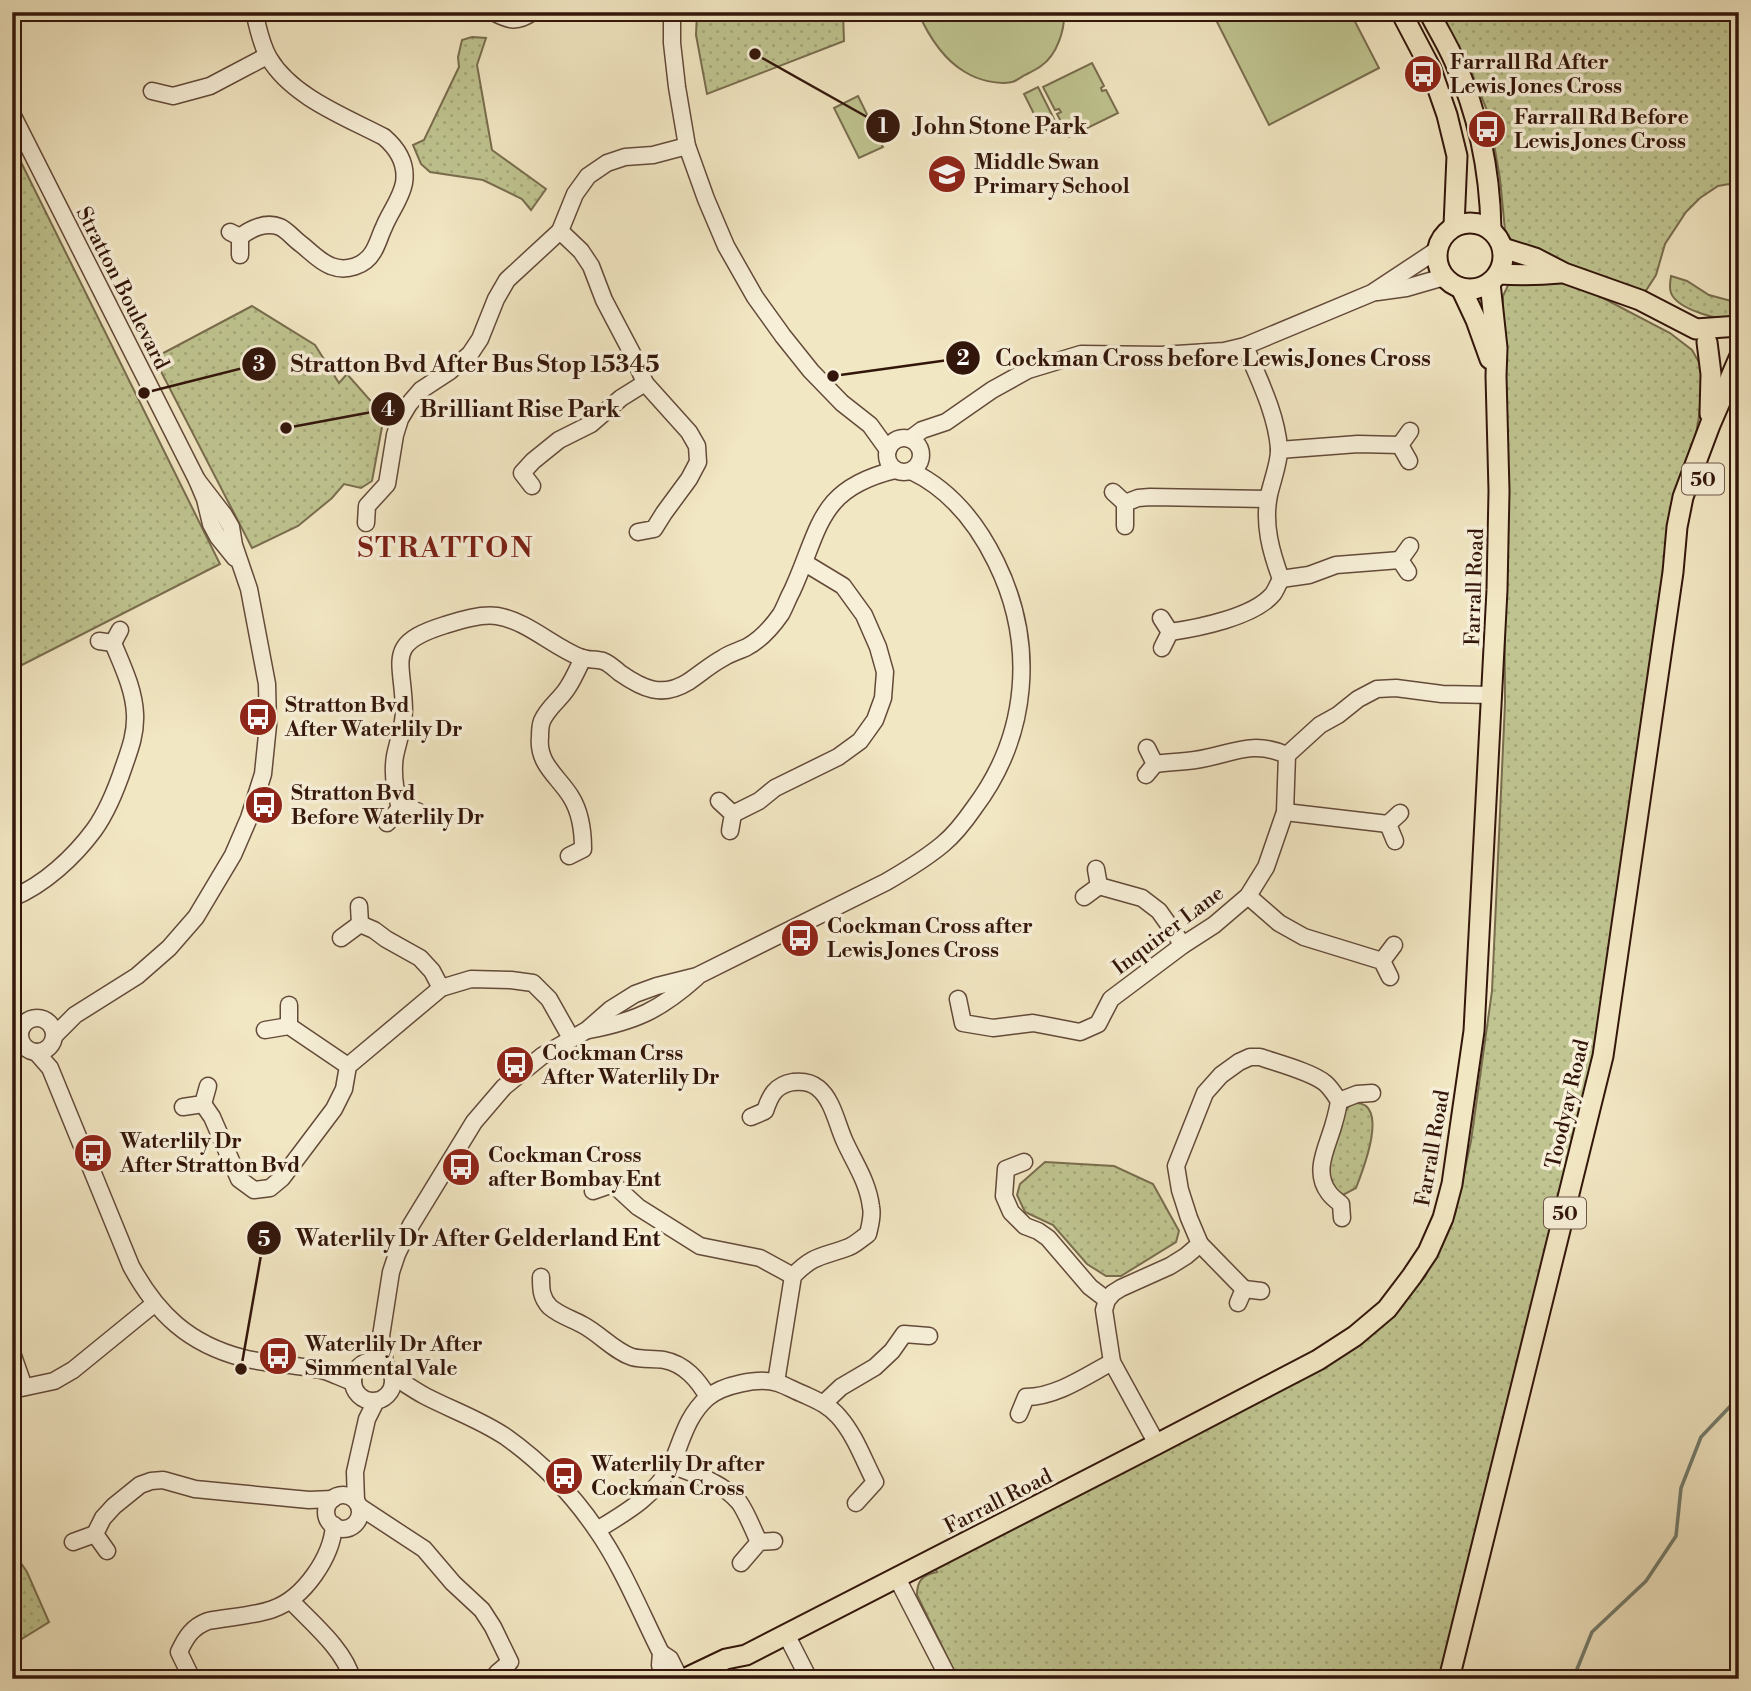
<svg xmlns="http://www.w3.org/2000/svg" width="1751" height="1691" viewBox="0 0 1751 1691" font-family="'Libre Bodoni',serif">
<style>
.green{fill:url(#green-dots);stroke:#796d4e;stroke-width:2}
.pitch{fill:#bfc490;stroke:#796d4e;stroke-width:2}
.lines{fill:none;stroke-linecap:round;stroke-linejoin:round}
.stream{stroke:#727c6d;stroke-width:3.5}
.minor-casing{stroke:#634a39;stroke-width:19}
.major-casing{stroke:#33160b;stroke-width:23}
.minor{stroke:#f7efd8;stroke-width:16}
.major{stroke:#f2e7c3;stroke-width:19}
.labels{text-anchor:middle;stroke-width:7;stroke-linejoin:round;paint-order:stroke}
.shield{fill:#f7efd8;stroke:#6e5748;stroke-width:2}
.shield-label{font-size:19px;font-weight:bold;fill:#33160b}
.poi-label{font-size:21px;font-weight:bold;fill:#33160b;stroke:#f7efd8;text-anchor:start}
.street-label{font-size:21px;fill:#33160b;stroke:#f7efd8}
.district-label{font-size:28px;font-weight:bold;letter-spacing:2px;fill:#7a1f14;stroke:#f7efd8}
.leader{fill:none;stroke:#33160b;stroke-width:2.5}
.callout-dot{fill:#33160b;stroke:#f7efd8;stroke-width:2.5}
.mark-label{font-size:21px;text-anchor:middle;font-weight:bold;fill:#fff}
.callout-label{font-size:23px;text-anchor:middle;font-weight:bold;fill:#33160b;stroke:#f7efd8;stroke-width:7;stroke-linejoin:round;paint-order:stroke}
</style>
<defs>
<pattern id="green-dots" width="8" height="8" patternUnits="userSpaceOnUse" patternTransform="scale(1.75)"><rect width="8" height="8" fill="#bfc490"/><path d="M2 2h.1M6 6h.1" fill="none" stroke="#a5a87b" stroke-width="1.8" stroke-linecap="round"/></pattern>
</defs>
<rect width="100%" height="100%" fill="#f2e7c3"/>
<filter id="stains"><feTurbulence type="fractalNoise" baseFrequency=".00286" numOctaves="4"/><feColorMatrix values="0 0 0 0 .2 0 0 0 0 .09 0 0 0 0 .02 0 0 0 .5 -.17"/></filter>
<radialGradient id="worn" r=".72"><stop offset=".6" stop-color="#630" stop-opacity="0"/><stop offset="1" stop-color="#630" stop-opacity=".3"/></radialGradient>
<g class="green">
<polygon points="697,12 843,12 844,41 707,94 696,35"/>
<polygon points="1440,12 1739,12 1739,190 1729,184 1718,186 1700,198 1686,212 1665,244 1656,275 1640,300 1566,264 1511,240 1505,230 1500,179 1489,115 1470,69"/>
<polygon points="472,37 486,38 477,65 492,150 546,189 531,210 522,199 483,180 430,172 421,164 413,145 424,140 459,67 458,57 462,40"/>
<polygon points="12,144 220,564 12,670"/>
<path d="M1671,276L1687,281L1709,295L1739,303V322C1722,320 1678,311 1671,293C1669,288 1670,282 1671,276Z"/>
<path d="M1550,278L1578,285L1670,333L1692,350L1700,364L1702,383L1699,416L1579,1153L1449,1679H958L917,1595C917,1580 923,1575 937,1572L933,1564L1382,1321L1425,1277L1455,1214L1471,1141L1492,991L1505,703L1503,296L1510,281Z"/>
<polygon points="252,306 315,345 339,383 347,374 384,416 372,481 361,488 344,484 332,498 298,526 252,548 154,358"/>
<path d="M1355,1103C1390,1102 1363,1170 1356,1188L1343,1195C1315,1182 1338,1134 1344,1112L1349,1106Z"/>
<polygon points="1045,1162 1114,1166 1153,1184 1179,1231 1176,1242 1121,1276 1106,1276 1087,1264 1053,1225 1025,1212 1017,1195 1020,1184"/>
<polygon points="12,1550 27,1572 49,1622 12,1645"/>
</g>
<g class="pitch">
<path d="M918,12H1064C1065,30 1057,55 1041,66C1037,69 1031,72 1027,74C1022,76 1017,81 1012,82C997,85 978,80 965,72C943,59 928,35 918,12Z"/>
<polygon points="1212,12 1350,12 1379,68 1269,125"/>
<polygon points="1092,63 1104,86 1101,88 1102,91 1106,90 1118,113 1069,137 1057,114 1061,112 1059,109 1055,110 1043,87"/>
<polygon points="1038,87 1057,125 1043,132 1024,94"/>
<polygon points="858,96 883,147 859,158 834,108"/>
</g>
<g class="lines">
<polyline class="stream" points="1573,1679 1592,1632 1646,1581 1676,1536 1681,1488 1701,1437 1739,1397"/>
<defs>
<g id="minor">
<polyline points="447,12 448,12"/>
<path d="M493,12C510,21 517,23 533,12"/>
<polyline points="672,12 672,43 677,87 687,146 706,199 726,246 755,297 783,336 811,371 842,403 870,425 888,450"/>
<polyline points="152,91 173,96 210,86 267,56"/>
<polyline points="12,114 197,480 205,499 211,524 218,537 235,558"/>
<polyline points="560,231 581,251 591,266 604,300 634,357 645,383 689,432 697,446 698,462 689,479 664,513 654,529 638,532"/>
<polyline points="230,232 240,237 240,255"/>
<path d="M240,237C250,229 266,221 280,227C287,230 294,239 301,244C310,251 320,262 331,266C346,272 365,266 373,252C378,244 380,235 384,227C390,212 401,199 404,183C407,164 398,149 384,137C346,117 292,97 269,58C261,45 258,27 254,12"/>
<polyline points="1377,292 1406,288 1444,277"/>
<circle cx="904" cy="455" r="17"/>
<polyline points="910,439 922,430 946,422 992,390 1028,370 1081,354 1161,355 1224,351 1245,346 1372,293 1437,250"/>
<polyline points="1279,450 1358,444 1400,445"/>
<polyline points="1409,461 1400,445 1410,431"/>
<polyline points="532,486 522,473 533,461 559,440 591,424 621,398 645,383"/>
<polyline points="1113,492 1125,503 1125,526"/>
<polyline points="1125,503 1138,498 1150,497 1268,499"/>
<polyline points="366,523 367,506 387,484 395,435 400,419 409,404 421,390 450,371 470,354 480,339 496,299 507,280 560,231 575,194 588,176 607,163 625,157 653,155 687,146"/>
<polyline points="1408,572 1400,560 1410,546"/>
<polyline points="1281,579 1309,575 1336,565 1400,560"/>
<polyline points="1161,618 1170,632 1162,648"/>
<path d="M1170,632C1198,628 1254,617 1273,594C1276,590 1278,584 1281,579C1271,552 1263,524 1269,495C1272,481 1280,461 1279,448C1276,412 1258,378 1245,346"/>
<polyline points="99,641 113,643 120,630"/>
<path d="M1155,764C1168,762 1182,762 1195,760C1231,755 1250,739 1287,755"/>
<polyline points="1146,775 1155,764 1147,748"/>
<polyline points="719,801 733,814 730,831"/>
<path d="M417,811L400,808C395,791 392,774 395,756C398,741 404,726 404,710C403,659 384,644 445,625C461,620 480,614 497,616C528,621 553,647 582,658C588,660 596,659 603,661C609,663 615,669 620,673C643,689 662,698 688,682C700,674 710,665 723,658C730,653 739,651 747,647C760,640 772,627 781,614C785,607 788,598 792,591C821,528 817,489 895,470"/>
<polyline points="1285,812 1388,824"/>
<polyline points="733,814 759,801 775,788 838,757 860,741 875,720 883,698 885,672 878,647 864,615 843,586 805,563"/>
<polyline points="387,823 400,808"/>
<polyline points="1395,841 1388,824 1400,813"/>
<path d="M569,856L583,849C583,831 581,813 571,797C559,777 537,764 540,737C540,732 540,726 542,721C548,707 561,699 568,687C574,678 578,668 583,658"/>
<polyline points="1099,886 1142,898 1159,911 1183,945"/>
<polyline points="1248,896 1279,923 1304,937 1382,961 1390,977"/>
<polyline points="1084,897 1099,886 1096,869"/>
<path d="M12,898C44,885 74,857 94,830C107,812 117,787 124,766C130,749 136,733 135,714C134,689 122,665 113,643"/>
<polyline points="359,906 360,924"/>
<polyline points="360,924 374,930 386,939 420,958 432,971 441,988"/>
<polyline points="341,938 360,924"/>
<polyline points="1382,961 1394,945"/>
<polyline points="958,999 963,1023 993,1028 1033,1023 1080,1032 1098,1024 1111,999 1183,945 1214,925 1248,896 1266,867 1285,812 1287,755 1320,725 1338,715 1358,699 1377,689 1396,688 1442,694 1493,695"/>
<circle cx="37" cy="1035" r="17"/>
<polyline points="289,1026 289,1005"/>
<polyline points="265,1030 289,1026 348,1066"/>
<path d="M589,1030C636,1021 660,1010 696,978"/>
<polyline points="55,1035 75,1015 137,976 169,948 196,917 233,855 249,818 263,774 268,725 267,684 249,589 234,545 231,527 224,515 197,480"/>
<path d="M36,1052L50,1068L131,1266C157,1314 189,1344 243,1358C270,1365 300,1364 328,1372C336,1375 344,1379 353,1382"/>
<polyline points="1339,1101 1357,1094 1372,1093"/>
<polyline points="203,1104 212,1117 239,1179 254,1190 270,1188 282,1178 334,1109 344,1089 348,1066 441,988 471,979 511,980 533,983 549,999 571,1038"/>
<polyline points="183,1107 203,1104 208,1086"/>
<path d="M751,1117L765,1111C770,1096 775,1085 793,1082C802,1081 811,1082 818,1088C833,1100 837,1125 845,1142C855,1164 868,1182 871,1207C873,1216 870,1225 868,1234C862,1238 856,1244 849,1247C823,1257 814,1254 793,1276L776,1382"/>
<polyline points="1024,1162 1006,1169 1004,1196 1011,1212 1025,1226 1038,1231 1048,1238 1090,1287 1107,1300"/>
<polyline points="593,1191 613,1184 638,1207 700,1246 760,1258 793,1276"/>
<polyline points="1200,1244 1244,1289"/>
<path d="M541,1277C541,1289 541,1298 550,1307C559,1315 572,1319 583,1325C600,1334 614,1351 632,1357C643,1360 654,1358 664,1360C685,1364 698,1380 708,1397"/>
<polyline points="1238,1303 1244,1289 1261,1291"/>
<polyline points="12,1353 24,1387"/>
<circle cx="373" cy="1381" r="20"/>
<path d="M385,1364L381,1336L391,1272L397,1254L411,1225L474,1122L504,1087L542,1056L587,1030L611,1009L635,994L657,986L697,976L886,882C905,871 925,859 943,844C955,834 965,821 974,808C1029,735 1036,643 996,562C977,523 951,490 911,471"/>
<path d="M393,1376C404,1383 414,1390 425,1396C452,1410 481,1420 506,1437C541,1462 572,1494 596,1529C622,1566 641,1613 661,1653L660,1665L665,1679"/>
<polyline points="12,1390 54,1381 73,1370 154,1304"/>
<polyline points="824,1403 841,1387 875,1367 892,1351 904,1334 929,1336"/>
<path d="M1019,1414L1026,1397C1056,1397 1086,1376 1112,1362"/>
<path d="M1157,1444L1112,1362L1104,1310L1107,1300L1113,1293L1121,1288L1170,1266L1186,1256L1200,1244L1189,1218L1180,1190L1176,1166L1205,1093L1221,1075L1239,1062L1250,1057H1260C1277,1063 1312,1072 1325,1083C1331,1088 1335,1095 1339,1101C1338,1108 1336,1116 1334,1123C1328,1146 1312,1171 1329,1193C1332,1197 1337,1201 1341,1204L1342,1218"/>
<path d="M671,1465C694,1474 722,1482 739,1502C747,1513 753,1530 759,1542"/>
<circle cx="343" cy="1512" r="17"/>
<polyline points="356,1501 355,1472 367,1419 376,1401"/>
<polyline points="360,1507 424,1549 453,1583 482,1610 493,1627 510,1662 497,1673"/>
<path d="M597,1530C625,1513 657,1495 672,1463C682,1440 687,1416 707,1398C722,1385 759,1377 778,1383C787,1386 795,1391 803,1394C816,1400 829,1405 839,1417C855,1435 864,1461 875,1482L856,1503"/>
<polyline points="73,1542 95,1534"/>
<polyline points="107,1551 95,1534 103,1518 114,1506 140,1485 151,1481 163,1480 195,1489 309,1500 333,1499"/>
<polyline points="741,1563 759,1542 774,1541"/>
<polyline points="897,1578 949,1679"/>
<path d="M291,1601C311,1622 345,1650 352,1679"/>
<polyline points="786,1634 809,1679"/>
<polyline points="661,1653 670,1659 680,1679"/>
<path d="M192,1679L179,1652C186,1637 192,1627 208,1621C228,1617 254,1616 273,1609C304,1598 332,1557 334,1525"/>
</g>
<g id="major">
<polyline points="1401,12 1431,69 1447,115 1457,156 1454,226"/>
<path d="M1429,12C1437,28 1447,44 1454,60C1478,113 1490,172 1491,229"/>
<circle cx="1470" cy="256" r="33"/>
<polyline points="1503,248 1535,258 1564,273 1640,300 1696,329 1739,326"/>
<path d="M1498,274C1519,275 1539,275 1560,273"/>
<polyline points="1461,288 1476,320 1490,359"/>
<polyline points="1707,342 1711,374 1710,414"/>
<polyline points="684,1679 726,1659 746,1655 1157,1444 1318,1360 1355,1336 1387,1309 1412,1276 1428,1252 1443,1218 1452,1184 1474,1031 1497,590 1499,491 1496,376 1497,348 1490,283"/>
<polyline points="1449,1679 1603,1056 1673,572 1677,527 1683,497 1710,425 1739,358"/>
</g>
</defs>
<use href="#minor" class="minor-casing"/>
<use href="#major" class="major-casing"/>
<use href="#minor" class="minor"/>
<use href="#major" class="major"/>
</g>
<defs>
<symbol id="bus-disc" viewBox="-11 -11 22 22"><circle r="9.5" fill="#8f2418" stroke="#f7efd8"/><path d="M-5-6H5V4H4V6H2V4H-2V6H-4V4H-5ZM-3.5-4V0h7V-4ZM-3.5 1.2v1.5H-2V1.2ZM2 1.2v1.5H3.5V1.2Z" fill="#fff"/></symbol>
<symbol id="school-disc" viewBox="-11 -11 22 22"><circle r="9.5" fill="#8f2418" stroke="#f7efd8"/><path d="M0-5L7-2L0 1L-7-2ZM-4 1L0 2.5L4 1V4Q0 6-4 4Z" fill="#fff"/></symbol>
</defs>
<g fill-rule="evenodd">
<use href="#bus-disc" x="1401" y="52" width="44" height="44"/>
<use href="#bus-disc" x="1465" y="107" width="44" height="44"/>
<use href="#school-disc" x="925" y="152" width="44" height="44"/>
<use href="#bus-disc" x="236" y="695" width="44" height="44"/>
<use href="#bus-disc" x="242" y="783" width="44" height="44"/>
<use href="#bus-disc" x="778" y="916" width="44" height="44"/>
<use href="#bus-disc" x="493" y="1043" width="44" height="44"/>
<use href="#bus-disc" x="71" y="1131" width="44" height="44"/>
<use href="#bus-disc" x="439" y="1145" width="44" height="44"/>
<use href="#bus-disc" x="256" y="1334" width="44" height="44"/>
<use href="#bus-disc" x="542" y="1454" width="44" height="44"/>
</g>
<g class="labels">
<g class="shield">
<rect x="1682" y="463.5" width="42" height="31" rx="5"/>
<rect x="1544" y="1197.5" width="42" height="31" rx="5"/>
</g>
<g class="shield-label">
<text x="1703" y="486">50</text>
<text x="1565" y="1220">50</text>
</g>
<g class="poi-label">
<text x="1450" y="69">Farrall Rd After<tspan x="1450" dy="24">Lewis Jones Cross</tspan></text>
<text x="1514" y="124">Farrall Rd Before<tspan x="1514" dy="24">Lewis Jones Cross</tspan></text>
<text x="974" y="169">Middle Swan<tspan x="974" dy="24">Primary School</tspan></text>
<text x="285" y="712">Stratton Bvd<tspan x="285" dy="24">After Waterlily Dr</tspan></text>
<text x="291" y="800">Stratton Bvd<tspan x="291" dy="24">Before Waterlily Dr</tspan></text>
<text x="827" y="933">Cockman Cross after<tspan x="827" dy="24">Lewis Jones Cross</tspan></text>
<text x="542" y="1060">Cockman Crss<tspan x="542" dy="24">After Waterlily Dr</tspan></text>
<text x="120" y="1148">Waterlily Dr<tspan x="120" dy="24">After Stratton Bvd</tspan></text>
<text x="488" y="1162">Cockman Cross<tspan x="488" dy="24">after Bombay Ent</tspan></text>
<text x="305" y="1351">Waterlily Dr After<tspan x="305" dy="24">Simmental Vale</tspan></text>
<text x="591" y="1471">Waterlily Dr after<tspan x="591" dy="24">Cockman Cross</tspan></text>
</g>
<g class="street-label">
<text transform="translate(123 288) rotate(63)" y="7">Stratton Boulevard</text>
<text transform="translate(1474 587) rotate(-88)" y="7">Farrall Road</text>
<text transform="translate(1168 930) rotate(-37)" y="7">Inquirer Lane</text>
<text transform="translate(1567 1104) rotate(-77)" y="7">Toodyay Road</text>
<text transform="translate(1432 1148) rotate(-80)" y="7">Farrall Road</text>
<text transform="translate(998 1501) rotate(-27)" y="7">Farrall Road</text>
</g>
<g class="district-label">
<text x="446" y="557">STRATTON</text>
</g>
</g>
<path class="leader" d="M755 54L883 126M833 376L963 358M144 393L259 364M286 428L388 409M241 1369L264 1238"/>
<g class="callout-dot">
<circle cx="755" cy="54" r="7"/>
<circle cx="833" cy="376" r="7"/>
<circle cx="144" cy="393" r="7"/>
<circle cx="286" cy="428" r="7"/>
<circle cx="241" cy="1369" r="7"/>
<circle cx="883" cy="126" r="18"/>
<circle cx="963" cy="358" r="18"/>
<circle cx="259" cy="364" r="18"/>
<circle cx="388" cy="409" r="18"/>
<circle cx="264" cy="1238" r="18"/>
</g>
<g class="mark-label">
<text x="883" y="133">1</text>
<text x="963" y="365">2</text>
<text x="259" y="371">3</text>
<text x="388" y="416">4</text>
<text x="264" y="1246">5</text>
</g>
<g class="callout-label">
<text x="1001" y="134">John Stone Park</text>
<text x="1213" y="366">Cockman Cross before Lewis Jones Cross</text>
<text x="475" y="372">Stratton Bvd After Bus Stop 15345</text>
<text x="520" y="417">Brilliant Rise Park</text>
<text x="478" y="1246">Waterlily Dr After Gelderland Ent</text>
</g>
<rect width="1751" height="1691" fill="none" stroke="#f2e7c3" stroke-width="42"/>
<rect x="14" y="14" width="1723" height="1663" fill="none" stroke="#33160b" stroke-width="3.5"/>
<rect x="21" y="21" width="1709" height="1649" fill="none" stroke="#33160b" stroke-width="2"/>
<rect width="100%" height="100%" filter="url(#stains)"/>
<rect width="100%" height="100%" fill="url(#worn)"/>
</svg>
